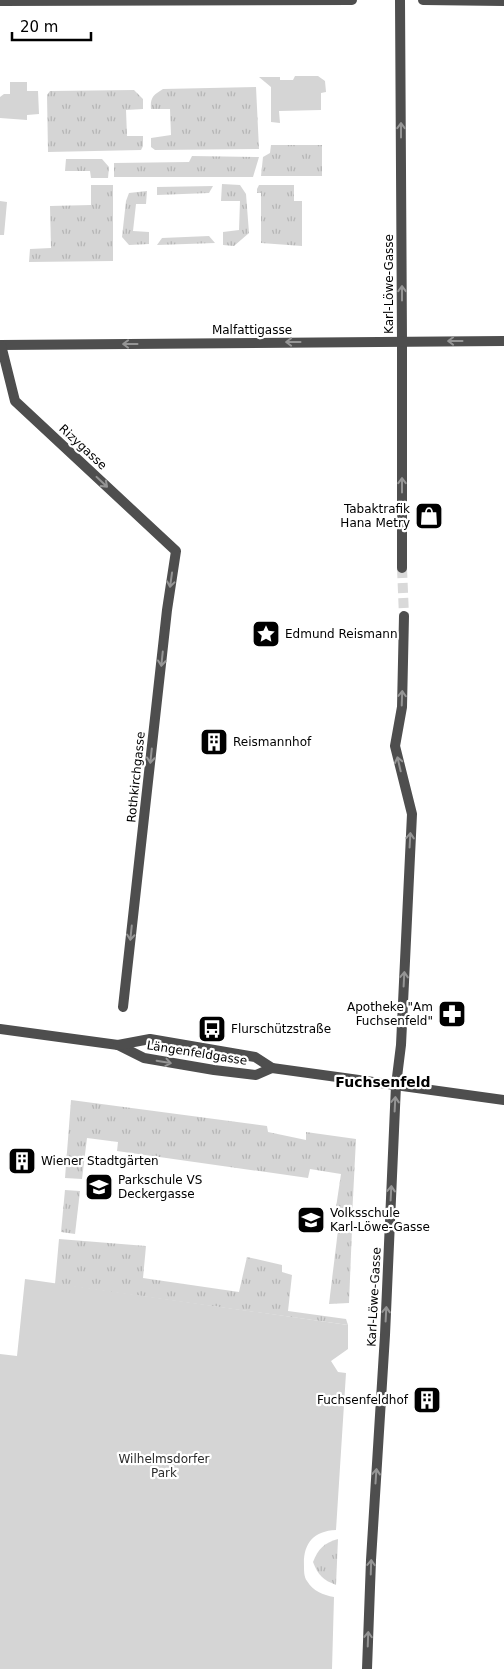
<svg xmlns="http://www.w3.org/2000/svg" width="504" height="1669" viewBox="0 0 504 1669" font-family="'DejaVu Sans',sans-serif">
<style>
.grass{fill:url(#grass-tufts)}
.green{fill:#d5d5d5}
.lines{fill:none;stroke-linecap:round;stroke-linejoin:round}
.minor-tunnel{stroke:#d9d9d9;stroke-width:10;stroke-dasharray:10 5;stroke-linecap:butt}
.minor{stroke:#4e4e4e;stroke-width:10}
.tertiary{stroke:#4e4e4e;stroke-width:10}
.oneway{stroke:#959595}
.labels{text-anchor:middle;stroke-width:4.5;stroke-linejoin:round;paint-order:stroke}
.street-label{font-size:12px;fill:#000;stroke:#fff}
.poi-label{font-size:12px;fill:#000;stroke:#fff;text-anchor:start}
.park-label{font-size:12px;fill:#2c2c2c;stroke:#fff}
.neighbourhood-label{font-size:14px;font-weight:bold;fill:#000;stroke:#fff}
</style>
<defs>
<pattern id="grass-tufts" width="24" height="20" patternUnits="userSpaceOnUse" patternTransform="scale(1.25)"><rect width="24" height="20" fill="#d5d5d5"/><path d="M3 7l-1-3M5 7V3M7 7l1-3M15 17l-1-3M17 17v-4M19 17l1-3" fill="none" stroke="#b5b5b5"/></pattern>
</defs>
<rect width="100%" height="100%" fill="#fff"/>
<g class="grass">
<path d="M256,87L259,149L155,150L151,147V138L171,135L170,109H151C150,98 153,95 163,89Z"/>
<polygon points="134,90 143,99 143,109 126,110 127,136 143,136 143,146 141,150 48,152 47,95 50,91"/>
<polygon points="271,145 322,145 322,176 261,176 263,157 270,153"/>
<polygon points="192,156 259,157 253,177 114,177 114,163 189,162"/>
<polygon points="66,159 102,159 109,167 108,178 91,178 90,171 65,171"/>
<polygon points="222,184 240,185 246,194 249,233 234,246 223,245 223,232 239,230 240,201 221,201"/>
<polygon points="91,185 113,185 113,261 29,262 30,249 51,248 50,206 91,205"/>
<polygon points="259,185 294,185 294,201 302,201 302,246 261,243 261,193 257,193 257,189"/>
<polygon points="213,186 209,193 157,195 157,187"/>
<polygon points="147,191 146,204 136,204 133,231 149,232 149,244 129,245 122,237 126,201 129,193"/>
<polygon points="209,236 215,243 157,245 162,238"/>
<polygon points="71,1100 267,1126 268,1132 306,1140 306,1132 356,1139 352,1217 335,1214 341,1174 310,1169 308,1178 117,1151 118,1142 87,1138 82,1179 65,1178"/>
<polygon points="65,1190 80,1191 75,1234 61,1232"/>
<polygon points="352,1229 349,1303 329,1304 338,1230"/>
<polygon points="59,1239 146,1246 143,1278 239,1292 247,1257 282,1265 282,1272 292,1275 288,1311 346,1319 348,1325 55,1284"/>
<path d="M338,1539L336,1585C323,1580 318,1575 313,1562C318,1549 324,1543 338,1539Z"/>
</g>
<g class="green">
<polygon points="295,76 318,76 325,81 326,92 321,93 321,110 279,111 280,123 271,122 271,87 259,77 280,77 280,80 293,80"/>
<polygon points="10,82 27,82 27,91 38,91 39,114 27,115 27,120 0,118 0,97 4,94 10,94"/>
<polygon points="0,201 7,202 4,235 0,235"/>
<path d="M25,1279L348,1325V1349L331,1361L338,1372L346,1373L336,1530C313,1531 303,1544 304,1566C304,1571 304,1577 307,1581C313,1591 323,1595 334,1597L332,1669H0V1354L17,1356Z"/>
</g>
<g class="lines">
<polyline class="minor-tunnel" points="402,568 404,616"/>
<g class="minor">
<polyline points="400,0 402,341 402,568"/>
<polyline points="423,0 504,1"/>
<polyline points="0,1 352,0"/>
<polyline points="0,345 504,341"/>
<polyline points="1,345 15,401 176,551 167,610 123,1007"/>
<polyline points="367,1669 371,1560 385,1335 396,1085 401,1045 412,814 395,746 402,707 404,616"/>
</g>
<g class="tertiary">
<polyline points="0,1029 118,1045 144,1058 214,1070 256,1075 272,1068"/>
<polyline points="118,1045 150,1039 255,1057 272,1068 504,1100"/>
</g>
</g>
<defs><path id="oneway-shaft" d="M-6 0H5M1.5-3L5.5 0L1.5 3" fill="none" stroke-width="1.6" stroke-linecap="round" stroke-linejoin="round" transform="scale(1.25)"/></defs>
<g class="oneway">
<use href="#oneway-shaft" transform="translate(401 130) rotate(-90)"/>
<use href="#oneway-shaft" transform="translate(402 293) rotate(-90)"/>
<use href="#oneway-shaft" transform="translate(455 341) rotate(180)"/>
<use href="#oneway-shaft" transform="translate(293 342) rotate(180)"/>
<use href="#oneway-shaft" transform="translate(130 344) rotate(180)"/>
<use href="#oneway-shaft" transform="translate(102 482) rotate(43)"/>
<use href="#oneway-shaft" transform="translate(402 485) rotate(-90)"/>
<use href="#oneway-shaft" transform="translate(171 580) rotate(98)"/>
<use href="#oneway-shaft" transform="translate(162 659) rotate(96)"/>
<use href="#oneway-shaft" transform="translate(402 698) rotate(-88)"/>
<use href="#oneway-shaft" transform="translate(151 756) rotate(96)"/>
<use href="#oneway-shaft" transform="translate(399 764) rotate(-103)"/>
<use href="#oneway-shaft" transform="translate(410 840) rotate(-87)"/>
<use href="#oneway-shaft" transform="translate(131 933) rotate(96)"/>
<use href="#oneway-shaft" transform="translate(404 979) rotate(-87)"/>
<use href="#oneway-shaft" transform="translate(164 1062) rotate(10)"/>
<use href="#oneway-shaft" transform="translate(395 1104) rotate(-87)"/>
<use href="#oneway-shaft" transform="translate(391 1193) rotate(-87)"/>
<use href="#oneway-shaft" transform="translate(386 1314) rotate(-87)"/>
<use href="#oneway-shaft" transform="translate(376 1476) rotate(-86)"/>
<use href="#oneway-shaft" transform="translate(371 1567) rotate(-88)"/>
<use href="#oneway-shaft" transform="translate(368 1639) rotate(-88)"/>
</g>
<defs>
<symbol id="shop-square" viewBox="-11 -11 22 22"><rect x="-9" y="-9" width="18" height="18" rx="4" fill="#000" stroke="#fff"/><path d="M-5-2.5h2.3a2.7 3.5 0 0 1 5.4 0H5L5.5 6h-11ZM-1.5-2.5h3a1.5 2.3 0 0 0-3 0Z" fill="#fff"/></symbol>
<symbol id="sight-square" viewBox="-11 -11 22 22"><rect x="-9" y="-9" width="18" height="18" rx="4" fill="#000" stroke="#fff"/><path d="M0-6L1.8-2.2L6-1.7L2.9 1.2L3.7 5.4L0 3.3L-3.7 5.4L-2.9 1.2L-6-1.7L-1.8-2.2Z" fill="#fff"/></symbol>
<symbol id="building-square" viewBox="-11 -11 22 22"><rect x="-9" y="-9" width="18" height="18" rx="4" fill="#000" stroke="#fff"/><path d="M-4-6H4V6H1V3H-1V6H-4ZM-2.5-4.3h1.7v1.8h-1.7ZM.8-4.3h1.7v1.8H.8ZM-2.5-1h1.7V.8h-1.7ZM.8-1h1.7V.8H.8Z" fill="#fff"/></symbol>
<symbol id="pharmacy-square" viewBox="-11 -11 22 22"><rect x="-9" y="-9" width="18" height="18" rx="4" fill="#000" stroke="#fff"/><path d="M-2-6h4v4h4v4h-4v4h-4v-4h-4v-4h4Z" fill="#fff"/></symbol>
<symbol id="bus-square" viewBox="-11 -11 22 22"><rect x="-9" y="-9" width="18" height="18" rx="4" fill="#000" stroke="#fff"/><path d="M-5-6H5V4H4V6H2V4H-2V6H-4V4H-5ZM-3.5-4V0h7V-4ZM-3.5 1.2v1.5H-2V1.2ZM2 1.2v1.5H3.5V1.2Z" fill="#fff"/></symbol>
<symbol id="school-square" viewBox="-11 -11 22 22"><rect x="-9" y="-9" width="18" height="18" rx="4" fill="#000" stroke="#fff"/><path d="M0-5L7-2L0 1L-7-2ZM-4 1L0 2.5L4 1V4Q0 6-4 4Z" fill="#fff"/></symbol>
</defs>
<g fill-rule="evenodd">
<use href="#shop-square" x="413" y="500" width="32" height="32"/>
<use href="#sight-square" x="250" y="618" width="32" height="32"/>
<use href="#building-square" x="198" y="726" width="32" height="32"/>
<use href="#pharmacy-square" x="436" y="998" width="32" height="32"/>
<use href="#bus-square" x="196" y="1013" width="32" height="32"/>
<use href="#building-square" x="6" y="1145" width="32" height="32"/>
<use href="#school-square" x="83" y="1171" width="32" height="32"/>
<use href="#school-square" x="295" y="1204" width="32" height="32"/>
<use href="#building-square" x="411" y="1384" width="32" height="32"/>
</g>
<g class="labels">
<g class="street-label">
<text transform="translate(389 284) rotate(-90)" y="4">Karl-Löwe-Gasse</text>
<text x="252" y="334">Malfattigasse</text>
<text transform="translate(83 447) rotate(43)" y="4">Rizygasse</text>
<text transform="translate(136 777) rotate(-84)" y="4">Rothkirchgasse</text>
<text transform="translate(197 1053) rotate(9)" y="4">Längenfeldgasse</text>
<text transform="translate(374 1297) rotate(-87)" y="4">Karl-Löwe-Gasse</text>
</g>
<g class="poi-label">
<text x="410" y="513" text-anchor="end">Tabaktrafik<tspan x="410" dy="14">Hana Metry</tspan></text>
<text x="285" y="638">Edmund Reismann</text>
<text x="233" y="746">Reismannhof</text>
<text x="433" y="1011" text-anchor="end">Apotheke "Am<tspan x="433" dy="14">Fuchsenfeld"</tspan></text>
<text x="231" y="1033">Flurschützstraße</text>
<text x="41" y="1165">Wiener Stadtgärten</text>
<text x="118" y="1184">Parkschule VS<tspan x="118" dy="14">Deckergasse</tspan></text>
<text x="330" y="1217">Volksschule<tspan x="330" dy="14">Karl-Löwe-Gasse</tspan></text>
<text x="408" y="1404" text-anchor="end">Fuchsenfeldhof</text>
</g>
<g class="park-label">
<text x="164" y="1463">Wilhelmsdorfer<tspan x="164" dy="14">Park</tspan></text>
</g>
<g class="neighbourhood-label">
<text x="383" y="1087">Fuchsenfeld</text>
</g>
</g>
<path d="M12 32v8h79v-8" fill="none" stroke="#000000" stroke-width="2.5"/>
<text x="20" y="32" font-size="15" fill="#000000" stroke="#ffffff" stroke-width="4" paint-order="stroke">20 m</text>
</svg>
